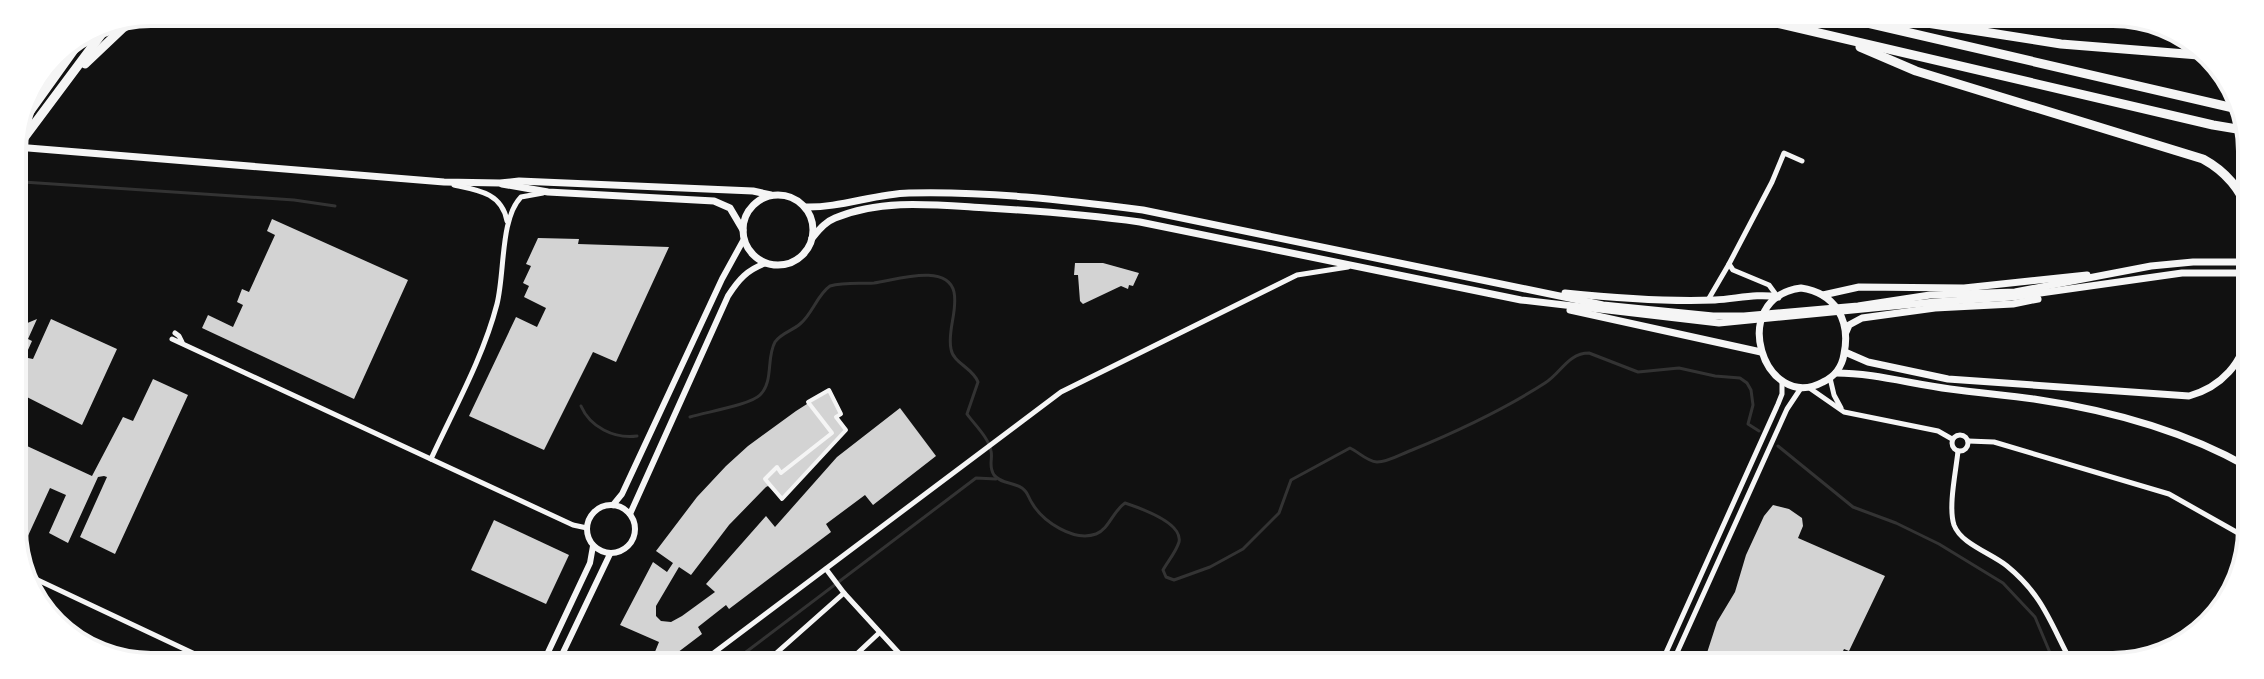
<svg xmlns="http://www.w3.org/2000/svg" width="2264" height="679" viewBox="0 0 2264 679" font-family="'PT Sans',sans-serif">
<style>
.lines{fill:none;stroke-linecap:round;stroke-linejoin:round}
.stream{stroke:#333;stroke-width:3}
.building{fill:#d3d3d3}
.pedestrian{stroke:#f5f5f5;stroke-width:4}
.minor{stroke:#f5f5f5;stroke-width:5}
.tertiary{stroke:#f5f5f5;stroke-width:6}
.primary{stroke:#f5f5f5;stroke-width:7}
.motorway{stroke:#f5f5f5;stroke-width:9}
.rim{fill:none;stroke:#f5f5f5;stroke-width:4}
</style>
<rect width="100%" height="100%" fill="#111"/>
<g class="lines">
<g class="stream">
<polyline points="23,182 294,200 335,206"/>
<path d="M581,406C590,427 614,439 637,436"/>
<path d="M690,417C706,412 750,405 760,395C774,381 766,358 775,342C781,333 792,331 800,324C813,313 817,295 830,286C844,282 860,284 874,283C893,281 947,262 954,292C958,311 947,331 951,349C953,363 973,368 978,382L967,414C974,424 989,438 991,451C993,459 988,466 994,475C1001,484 1013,482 1022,488C1028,492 1028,497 1032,503C1043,522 1074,542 1096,534C1109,529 1113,511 1125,503C1140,508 1183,523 1179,542C1176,552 1168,561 1163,570L1166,577L1174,580L1210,567L1243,549L1279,513L1291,480L1350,448C1359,452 1366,461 1377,462C1389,462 1401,454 1412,450C1458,431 1503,410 1545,383C1561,373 1568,353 1589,353L1638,372L1679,368L1715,376L1740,378L1747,383L1751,390L1753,405L1748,424L1759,431"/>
<polyline points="1778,446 1853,507 1896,523 1939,544 2003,583 2035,617 2056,667"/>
<polyline points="730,664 976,478 996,479"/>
</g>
</g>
<g class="building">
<polygon points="272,219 408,280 354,399 202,328 208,315 233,327 243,305 237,302 242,289 249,292 275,235 267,231"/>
<polygon points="538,238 579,239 578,244 669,247 616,362 593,352 544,450 469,416 516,317 537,327 546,308 524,297 529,286 523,283 531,266 526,264"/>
<polygon points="1075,263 1103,263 1139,273 1133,286 1129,285 1128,289 1121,286 1083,304 1080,301 1078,275 1074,275"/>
<polygon points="37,319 28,339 32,341 23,361 26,363 28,358 33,359 51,319 117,349 82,425 17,392 27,371 23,370 25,365 21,364 14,379 13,329"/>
<polygon points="153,379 188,395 115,554 80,537 107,477 104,476 98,477 68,543 49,533 66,495 50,488 21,551 15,547 14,440 92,476 123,417 133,421"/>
<polygon points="829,390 841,414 836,417 846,430 782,499 768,486 766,487 729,525 691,575 679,567 656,606 656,616 661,621 671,622 682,616 715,592 706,584 766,516 775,527 837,457 900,408 936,456 873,505 865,495 826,524 831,532 729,609 726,605 698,627 702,634 669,659 661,655 657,664 650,664 659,642 620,625 653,562 667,572 673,563 656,551 697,497 726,466 748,446 796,411"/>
<polygon points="1773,505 1789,509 1802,518 1803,526 1798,538 1885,576 1849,651 1844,649 1836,666 1699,666 1705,659 1717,622 1735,592 1746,555 1764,516"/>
<polygon points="494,520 569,555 546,604 471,570"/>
</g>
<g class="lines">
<polygon class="pedestrian" points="829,390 841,414 836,417 846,430 782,499 765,479 777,467 781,473 832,433 808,402"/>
<g class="minor">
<path d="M454,185C478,190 502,193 507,221"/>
<polyline points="1777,296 1769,285 1733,270 1729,264 1772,182 1784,153 1802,161"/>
<polyline points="1708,300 1729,264"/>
<polyline points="175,333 179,336 182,342"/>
<polyline points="172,339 573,525 587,528"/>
<polyline points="1830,378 1834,395 1841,408"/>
<polyline points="1808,387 1844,412 1938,431 1952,439"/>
<circle cx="1960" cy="443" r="8"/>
<polyline points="1968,441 1994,442 2169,494 2247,538"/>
<path d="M1958,451C1956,471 1948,507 1954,525C1961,544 1991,553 2007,566C2045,597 2051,626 2074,667"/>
<path d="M431,459C454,409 483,358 497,304C505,272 500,219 521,197L543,193"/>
<polyline points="826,569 844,593 909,664"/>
<polyline points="25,574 214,663"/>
<polyline points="699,664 1061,392 1297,275 1348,267"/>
<polyline points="764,664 844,593"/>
<polyline points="846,664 879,633"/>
<polyline points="1660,666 1778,404 1782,394 1782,381"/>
<polyline points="1671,666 1787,409 1801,388"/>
</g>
<g class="tertiary">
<circle cx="611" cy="529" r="24"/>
<polyline points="613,505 622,494 722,279 744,239"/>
<path d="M630,514L728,296C739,279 747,270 766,263"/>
<polyline points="543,663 590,563 593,546"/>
<polyline points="558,663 610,554"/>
</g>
<g class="primary">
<polyline points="16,147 444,182 500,183 519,181 753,191 771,195"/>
<polyline points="502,184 548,192 714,201 730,208 743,230"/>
<circle cx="778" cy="230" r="35"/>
<path d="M805,207C840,208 874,194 909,193C986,191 1066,200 1143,210L1603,305L1713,316H1744L1858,306L1930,295L2015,292L2151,266L2193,262H2249"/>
<path d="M812,238C819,230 825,222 835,218C882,198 937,205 987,208C1038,211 1089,215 1140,222L1521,300L1719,323L1935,302L2012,297L2182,273H2249"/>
<path d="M1801,288C1835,293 1851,320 1844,354C1842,367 1834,377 1823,382C1764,414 1726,298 1801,288Z"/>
<path d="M1565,293C1614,298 1666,302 1715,300C1736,299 1757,293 1778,297"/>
<polyline points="1823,295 1859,287 1964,288 2087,275"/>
<polyline points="1570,310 1761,352"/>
<polyline points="1846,332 1849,325 1862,318 1935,308 2013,304 2038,299"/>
<path d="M1845,352L1868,362L1948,379L2189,396C2221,387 2244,363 2248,329"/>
<path d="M1836,373C1874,373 1911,384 1950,389C1978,393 2006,395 2034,399C2108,410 2183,430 2248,467"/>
</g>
<g class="motorway">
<polyline points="1746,16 2213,125 2249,131"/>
<polyline points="1837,16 2242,110"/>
<polyline points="1882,16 2061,44 2211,56"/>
<path d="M1860,47L1916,71L2203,159C2225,171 2241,190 2249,213"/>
<polyline points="85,64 123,28 143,14"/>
<polyline points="21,124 89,29"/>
<polyline points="12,154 112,20"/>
</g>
</g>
<path d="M0 0H2264V679H0ZM151 26H2113A125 125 0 0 1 2238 151V528A125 125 0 0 1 2113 653H151A125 125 0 0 1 26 528V151A125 125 0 0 1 151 26Z" fill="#fff" fill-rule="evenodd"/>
<path class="rim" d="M151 26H2113A125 125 0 0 1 2238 151V528A125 125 0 0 1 2113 653H151A125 125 0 0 1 26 528V151A125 125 0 0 1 151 26Z"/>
</svg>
